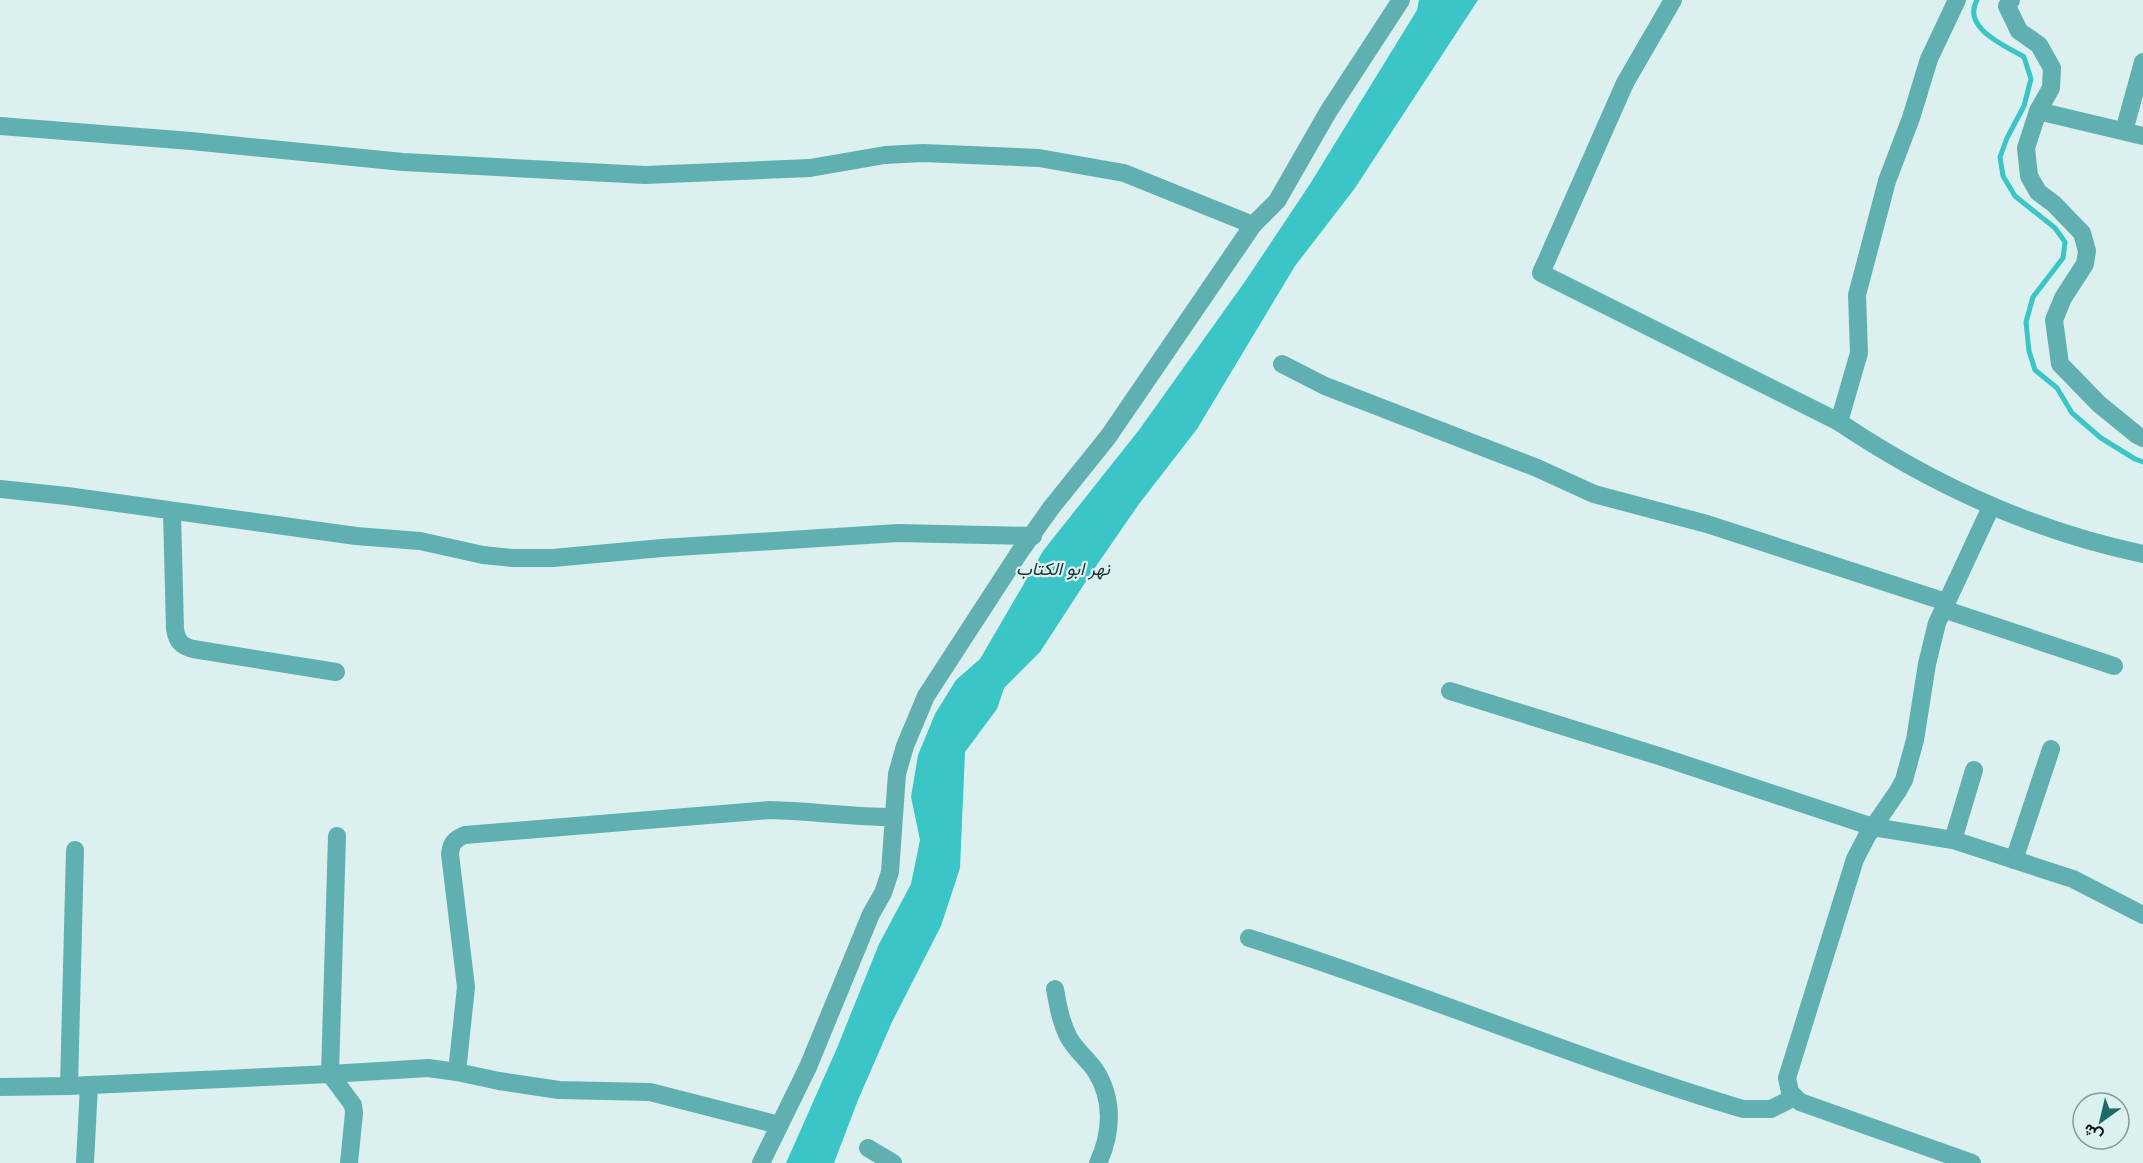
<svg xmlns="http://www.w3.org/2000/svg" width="2143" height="1163" viewBox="0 0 2143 1163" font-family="'Open Sans',Vazirmatn,sans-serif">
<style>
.water{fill:#3bc5c7}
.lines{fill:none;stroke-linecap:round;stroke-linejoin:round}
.stream{stroke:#3bc5c7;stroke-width:5}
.minor{stroke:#60b0b1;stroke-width:18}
.tertiary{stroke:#60b0b1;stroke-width:18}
.labels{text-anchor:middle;stroke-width:4.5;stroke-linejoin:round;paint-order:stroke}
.water-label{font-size:18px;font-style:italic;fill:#1b3132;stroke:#dcf0f0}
</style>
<rect width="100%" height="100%" fill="#dcf0f0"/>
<polygon class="water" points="1419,0 1478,0 1355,188 1295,266 1197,429 1139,504 1092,572 1040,652 1004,688 997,709 965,752 960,868 941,926 892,1022 858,1100 834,1163 786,1163 837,1048 879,944 911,884 920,840 911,797 918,755 935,714 956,680 980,659 1043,551 1139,430 1246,280 1310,184 1417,10"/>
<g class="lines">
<path class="stream" d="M1977,0C1961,28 2006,46 2024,57L2031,79L2024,106L2007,138L2000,157L2003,176L2015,196L2055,228L2065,242L2063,258L2033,297L2026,322L2029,351L2035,370L2057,388L2072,413L2101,438L2135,459L2143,462"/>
<g class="minor">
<path d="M1673,0L1625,83L1541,273L1839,422C1931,484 2034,531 2143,554"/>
<polyline points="2011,0 2007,6 2019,31 2039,45 2052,68 2051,88 2038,111 2026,148 2029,176 2038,192 2054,204 2082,233 2087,251 2085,264 2063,298 2054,320 2060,364 2099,404 2137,435 2143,438"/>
<polyline points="2038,111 2143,136"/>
<polyline points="0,126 191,141 403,162 645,175 810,168 885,155 923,153 1039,158 1124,173 1253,225"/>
<polyline points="2124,131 2143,62"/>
<polyline points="1282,364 1325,386 1537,468 1594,494 1707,524 1946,602"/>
<polyline points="1839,422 1859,353 1857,295 1887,181 1911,118 1929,59 1957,0"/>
<polyline points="0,489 67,496 356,536 420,541 483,555 512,558 553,558 662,548 898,533 1033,536"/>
<path d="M172,512L175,629C177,641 181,646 193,649L336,672"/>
<polyline points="1943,609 2114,666"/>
<polyline points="1450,691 1662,757 1873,827 1953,840 2073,879 2143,915"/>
<polyline points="337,836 330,1074 353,1105 354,1113 349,1163"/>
<polyline points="1953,840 1974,770"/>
<polyline points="2014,860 2051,749"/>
<path d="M1249,938C1415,990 1576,1059 1743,1109H1771L1795,1097"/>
<path d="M1055,989C1058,1006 1061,1023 1069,1038C1076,1050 1087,1059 1095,1070C1114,1099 1112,1133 1098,1163"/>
<path d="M457,1072L466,987L450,854C451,843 455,839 465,835L770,810C811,811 852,817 893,817"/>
<polyline points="69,1086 75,850"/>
<polyline points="0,1087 69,1086 330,1074 428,1068 457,1072 499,1081 559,1090 650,1092 779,1125"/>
<polyline points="868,1148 893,1163"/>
<polyline points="85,1163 89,1085"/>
<polyline points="1972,1163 1800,1102 1790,1092 1787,1078 1855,859 1867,836 1898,791 1904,780 1915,740 1927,664 1937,623 1991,507"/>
</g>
<polyline class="tertiary" points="761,1163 808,1067 871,914 883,893 890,872 897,774 905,746 926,696 1019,553 1051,508 1108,437 1253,225 1277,201 1328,112 1401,0"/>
</g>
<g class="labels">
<g class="water-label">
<text x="1063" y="575">نهر ابو الكتاب</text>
</g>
</g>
<g transform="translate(2101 1121) rotate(214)"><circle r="28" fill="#dcf0f0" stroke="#899898" stroke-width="1.5"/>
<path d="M0-4.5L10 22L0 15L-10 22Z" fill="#1c696a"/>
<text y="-9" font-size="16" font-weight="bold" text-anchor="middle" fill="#0c1313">ش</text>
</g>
</svg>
